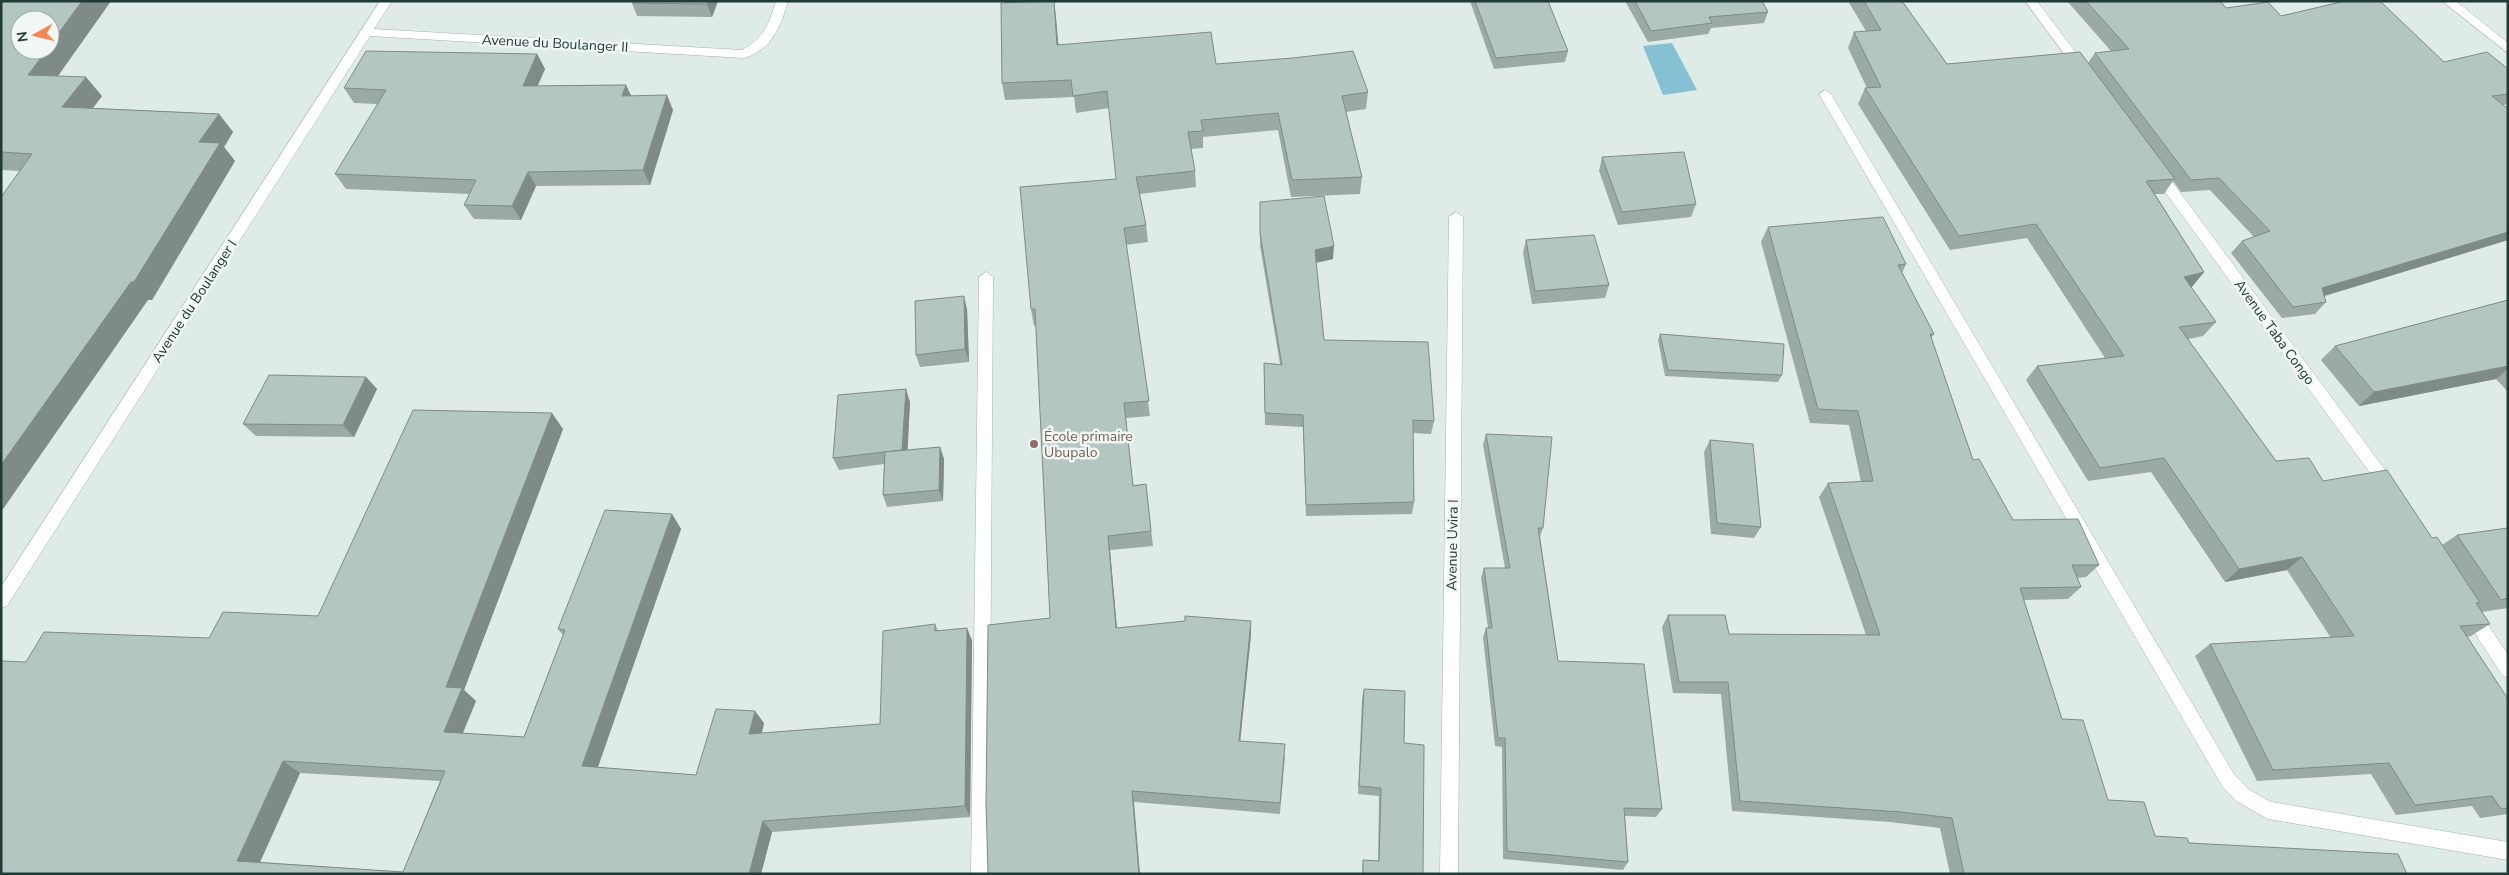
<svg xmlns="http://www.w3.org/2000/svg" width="2509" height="875" viewBox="0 0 2509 875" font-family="'Nunito Sans',sans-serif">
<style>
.water{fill:#85c1d2}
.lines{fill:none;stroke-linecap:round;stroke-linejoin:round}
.minor-casing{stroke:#a2b3ae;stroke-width:1}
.minor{fill:#fff;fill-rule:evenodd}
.wall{fill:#9baaa5;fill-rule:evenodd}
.shaded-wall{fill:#7e8b86}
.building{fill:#b4c6c0;stroke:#7e8b86;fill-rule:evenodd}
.education-dot{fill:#8d6e63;stroke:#f0f7f4;stroke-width:2}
.labels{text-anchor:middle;stroke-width:5;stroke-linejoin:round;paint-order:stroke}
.street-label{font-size:14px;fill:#203b36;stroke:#f0f7f4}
.education-label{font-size:14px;fill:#785e54;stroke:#f0f7f4;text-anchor:start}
</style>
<rect width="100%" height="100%" fill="#dfebe6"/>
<polygon class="water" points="1672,43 1697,90 1663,95 1643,46"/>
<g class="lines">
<defs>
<g id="minor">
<path d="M380,1H392L374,29L742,50C764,38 769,24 776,1H788C781,26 772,50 744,58L370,36L7,606L1,608V587Z"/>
<polygon points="2025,1 2037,1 2085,65 2087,68 2085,71 2077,71"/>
<polygon points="2442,1 2456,1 2508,43 2508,53"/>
<polygon points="1825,90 1831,94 2234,774 2248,789 2271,802 2508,842 2508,860 2268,819 2236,801 2222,786 1819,94"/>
<polygon points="2157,166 2162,168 2394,482 2397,487 2394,492 2389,493 2384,492 2152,174 2151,171"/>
<polygon points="1456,212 1463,217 1458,874 1440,874 1449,217"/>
<polygon points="986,272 993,277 989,874 971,874 979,277"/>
<polygon points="2471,606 2477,608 2508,655 2508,678 2502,675 2465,618 2463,613 2465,608"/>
</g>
</defs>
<use href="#minor" class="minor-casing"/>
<use href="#minor" class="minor"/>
</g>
<g class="wall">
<polygon points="1,1 111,1 58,76 102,96 93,108 219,114 233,132 224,147 235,161 152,300 148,300 20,171 1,170"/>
<polygon points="718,1 712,17 637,16 632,3"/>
<polygon points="1054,1 1056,18 1058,45 1216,64 1368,92 1366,109 1346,112 1362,177 1360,194 1291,197 1278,130 1203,137 1203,148 1191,149 1195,171 1196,187 1140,194 1146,225 1148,242 1126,245 1150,416 1126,418 1133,485 1146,484 1153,546 1110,550 1117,628 1251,621 1251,634 1240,741 1285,756 1280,814 1134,802 1050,618 1036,325 1034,326 1031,309 1116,179 1109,108 1076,113 1074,97 1005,100 1002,83"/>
<polygon points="1470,1 1548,1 1568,51 1565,62 1494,69"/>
<polygon points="1625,1 1762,1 1768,12 1764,23 1711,28 1708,34 1648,42"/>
<polygon points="1848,1 1902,1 1947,64 2088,63 2095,53 2111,51 2067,1 2220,1 2226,8 2281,16 2444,62 2508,69 2508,104 2503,105 2508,109 2508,240 2324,296 2326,302 2315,314 2282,318 2231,253 2242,241 2254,237 2210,190 2181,192 2173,181 2164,194 2155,194 2204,272 2191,287 2216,322 2203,336 2188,339 2276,461 2323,481 2432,538 2442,545 2457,535 2508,528 2508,608 2482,612 2477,605 2490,624 2471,636 2467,637 2508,699 2508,814 2480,818 2472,806 2396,815 2371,774 2257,781 2195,656 2210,644 2331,638 2287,570 2225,582 2151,472 2088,481 2026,380 2037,366 2105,358 2027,238 1950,250 1858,104 1865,88 1867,88 1848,48 1854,32 1866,31"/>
<polygon points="537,54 545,69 537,86 626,85 631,96 673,110 650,185 536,186 521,220 474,219 464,205 470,194 346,189 335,174 378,104 354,103 344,88"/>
<polygon points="1602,157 1696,204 1691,217 1618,225 1599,171"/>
<polygon points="1260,202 1333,259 1316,263 1324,340 1434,421 1431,434 1413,433 1414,502 1412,514 1306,516 1303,427 1265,425 1264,363 1280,364 1260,246"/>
<polygon points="1768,227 1906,264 1902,273 1934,334 1931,338 1973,460 2013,520 2099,565 2086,577 2077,578 2081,587 2068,599 2024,600 2062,719 2108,800 2155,836 2189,843 2407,874 1950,874 1940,828 1890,822 1732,811 1721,694 1673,693 1662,627 1668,615 1729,634 1866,635 1819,497 1828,483 1861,482 1849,425 1810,423 1761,242"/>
<polygon points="1526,240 1609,285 1605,298 1532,304 1523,253"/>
<polygon points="2508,300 2508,392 2496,379 2359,406 2321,360 2335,346"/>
<polygon points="967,309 969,362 920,367 916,355"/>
<polygon points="1660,334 1782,375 1778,382 1665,376 1658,340"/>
<polygon points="366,377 377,389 354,437 256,436 243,424"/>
<polygon points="910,402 907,450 940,447 944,459 943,501 887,507 883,495 884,464 839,470 833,458"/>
<path d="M563,429L464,690L476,701L463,733L524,737L563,635L558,629L672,514L681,529L598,767L696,775L764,723L762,733L880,724L935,624L938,631L967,628L972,641L970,817L772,832L761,874H1L26,662L209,638L318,616ZM300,773L440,781L403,872L260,862Z"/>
<polygon points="1486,434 1543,528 1540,536 1558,661 1662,809 1656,817 1625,816 1628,862 1623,870 1503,859 1502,747 1495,746 1483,637 1486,628 1488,628 1481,578 1484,568 1505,568 1483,445"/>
<polygon points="1710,440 1761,527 1754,538 1711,534 1704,452"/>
<polygon points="1364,689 1404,743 1423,874 1362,874 1363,860 1378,861 1379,796 1358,794 1362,698"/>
</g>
<g class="shaded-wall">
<polygon points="82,1 111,1 45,94 28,75 47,50 50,50 50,45"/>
<polygon points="708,1 718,1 712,17 707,4"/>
<polygon points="1054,1 1056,18 1060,62 1057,45"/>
<polygon points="537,54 545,69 531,101 523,86"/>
<polygon points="86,77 102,96 79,126 62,107"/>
<polygon points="626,85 633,100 622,96"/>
<polygon points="667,95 673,110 650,185 643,170"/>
<polygon points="219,114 233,132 224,147 235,161 152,300 148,300 1,512 1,465 199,142"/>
<polygon points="528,172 536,186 521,220 512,206"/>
<polygon points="2508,232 2508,240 2311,300 2322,288"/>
<polygon points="1334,246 1333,259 1314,263 1315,250"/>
<polygon points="2204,272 2192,287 2172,292 2184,277"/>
<polygon points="964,296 967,309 969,362 965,349"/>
<polygon points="2508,366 2508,369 2496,379 2359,406 2374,392"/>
<polygon points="366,377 377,389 354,437 343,425"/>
<polygon points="906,389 910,402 907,462 902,450"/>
<polygon points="552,413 563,429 464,690 476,701 458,744 444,732 446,687"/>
<polygon points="940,447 944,459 943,501 939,490"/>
<polygon points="672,514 681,529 594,778 582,766"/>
<polygon points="1108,536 1110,550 1118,641 1116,628"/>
<polygon points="2302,557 2287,570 2225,582 2239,569"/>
<polygon points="1251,621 1251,634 1239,753 1239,741"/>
<polygon points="967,628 972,641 970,817 965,806"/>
<polygon points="755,711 764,723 758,746 749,734"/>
<polygon points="283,761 300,773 256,871 237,861"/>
<polygon points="1132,791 1134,802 1140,874 1139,874"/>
<polygon points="763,821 772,832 761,874 749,874"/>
</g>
<g class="building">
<polygon points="1,1 82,1 50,45 50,20 20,20 20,50 47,50 28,75 86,77 62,107 219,114 199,142 220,143 134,282 131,282 1,465 1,197 32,154 1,152"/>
<polygon points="633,1 708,1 707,4 632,3"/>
<polygon points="1054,1 1057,45 1211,32 1216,64 1293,58 1353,51 1368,92 1342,96 1362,177 1292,180 1278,113 1201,120 1203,131 1188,132 1195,171 1136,177 1146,225 1124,228 1149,401 1124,403 1133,486 1146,484 1151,531 1108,536 1116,628 1185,621 1185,616 1251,621 1239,741 1285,744 1280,803 1132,791 1139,874 988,874 986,804 988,625 1050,618 1035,309 1031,309 1020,187 1116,179 1107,91 1073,96 1071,80 1002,83 1001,3"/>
<polygon points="1475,1 1548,1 1568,51 1496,58"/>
<polygon points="1635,1 1762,1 1768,12 1709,17 1712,23 1651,31"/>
<polygon points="1864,1 1902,1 1947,64 2080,52 2175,179 2146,181 2204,272 2184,277 2216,322 2179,327 2276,461 2309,458 2323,481 2387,470 2432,538 2437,537 2480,603 2476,603 2490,624 2460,626 2508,699 2508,808 2501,809 2492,796 2415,805 2389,763 2273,770 2210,644 2354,636 2302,557 2239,569 2164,458 2100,468 2037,366 2124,356 2036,224 1959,236 1865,88 1881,87 1854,32 1881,30"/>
<polygon points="2086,1 2220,1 2226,8 2268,2 2281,16 2345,1 2380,1 2444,62 2487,52 2508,69 2508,94 2492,96 2508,109 2508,232 2322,288 2326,302 2293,307 2242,241 2270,231 2219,178 2191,180 2095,53 2129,49"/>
<polygon points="366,51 537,54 523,86 626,85 622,96 667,95 643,170 528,172 512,206 464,205 476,180 335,174 386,90 344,88"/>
<polygon points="1684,152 1696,204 1622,212 1602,157"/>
<polygon points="1324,196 1334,246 1315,250 1324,340 1428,342 1434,421 1413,420 1414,502 1306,505 1303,415 1265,413 1264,363 1282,365 1260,233 1260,202"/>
<polygon points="1883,217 1906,264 1898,265 1934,334 1930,334 1973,460 1979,459 2013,520 2078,519 2099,565 2072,565 2081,587 2020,588 2062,719 2083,720 2108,800 2144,802 2155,836 2187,838 2189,843 2398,854 2407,874 1964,874 1952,818 1901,812 1740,801 1728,682 1679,682 1668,615 1725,615 1729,634 1880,635 1828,483 1873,481 1858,411 1818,409 1768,227"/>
<polygon points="1594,235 1609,285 1535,291 1526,240"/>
<polygon points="964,296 965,349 916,355 915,301"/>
<polygon points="2508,300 2508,366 2374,392 2335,346"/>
<polygon points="1660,334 1784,344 1782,375 1668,370"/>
<polygon points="269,375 366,377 343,425 243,424"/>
<polygon points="906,389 902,450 833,458 838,395"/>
<path d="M413,410L552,413L446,687L462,688L444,732L524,737L565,630L558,629L605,510L672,514L582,766L696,775L716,709L755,711L749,734L880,724L883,631L935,624V631L967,628L965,806L763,821L749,874H1V661L26,662L44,632L209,638L223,612L318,616ZM283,761L445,771L403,872L237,861Z"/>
<polygon points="1486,434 1552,437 1543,528 1538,528 1558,661 1644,664 1662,809 1624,808 1628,862 1507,851 1505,738 1498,738 1486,628 1492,628 1484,568 1510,568"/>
<polygon points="1710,440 1753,444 1761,527 1717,523"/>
<polygon points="940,447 939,490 883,495 885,452"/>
<polygon points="2508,528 2508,598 2501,600 2457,535"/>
<polygon points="1364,689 1405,691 1404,743 1424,745 1423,874 1363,874 1363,860 1379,861 1381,788 1359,786"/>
</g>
<circle class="education-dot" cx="1034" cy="444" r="5"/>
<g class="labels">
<g class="street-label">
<text transform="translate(555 43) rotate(3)" y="5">Avenue du Boulanger II</text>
<text transform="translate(194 301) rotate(-57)" y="5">Avenue du Boulanger I</text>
<text transform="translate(2275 332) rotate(54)" y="5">Avenue Taba Congo</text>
<text transform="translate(1452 545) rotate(-89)" y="5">Avenue Uvira I</text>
</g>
<g class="education-label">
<text x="1044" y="441">École primaire<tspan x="1044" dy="16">Ubupalo</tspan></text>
</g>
</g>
<rect width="2509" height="875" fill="none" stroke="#203b36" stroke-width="5"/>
<g transform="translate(35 35) rotate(262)"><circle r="24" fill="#f0f7f4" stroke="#9daca8"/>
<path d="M0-4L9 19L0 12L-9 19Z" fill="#f68552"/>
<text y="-8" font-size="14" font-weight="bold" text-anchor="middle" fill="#203b36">N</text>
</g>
</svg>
